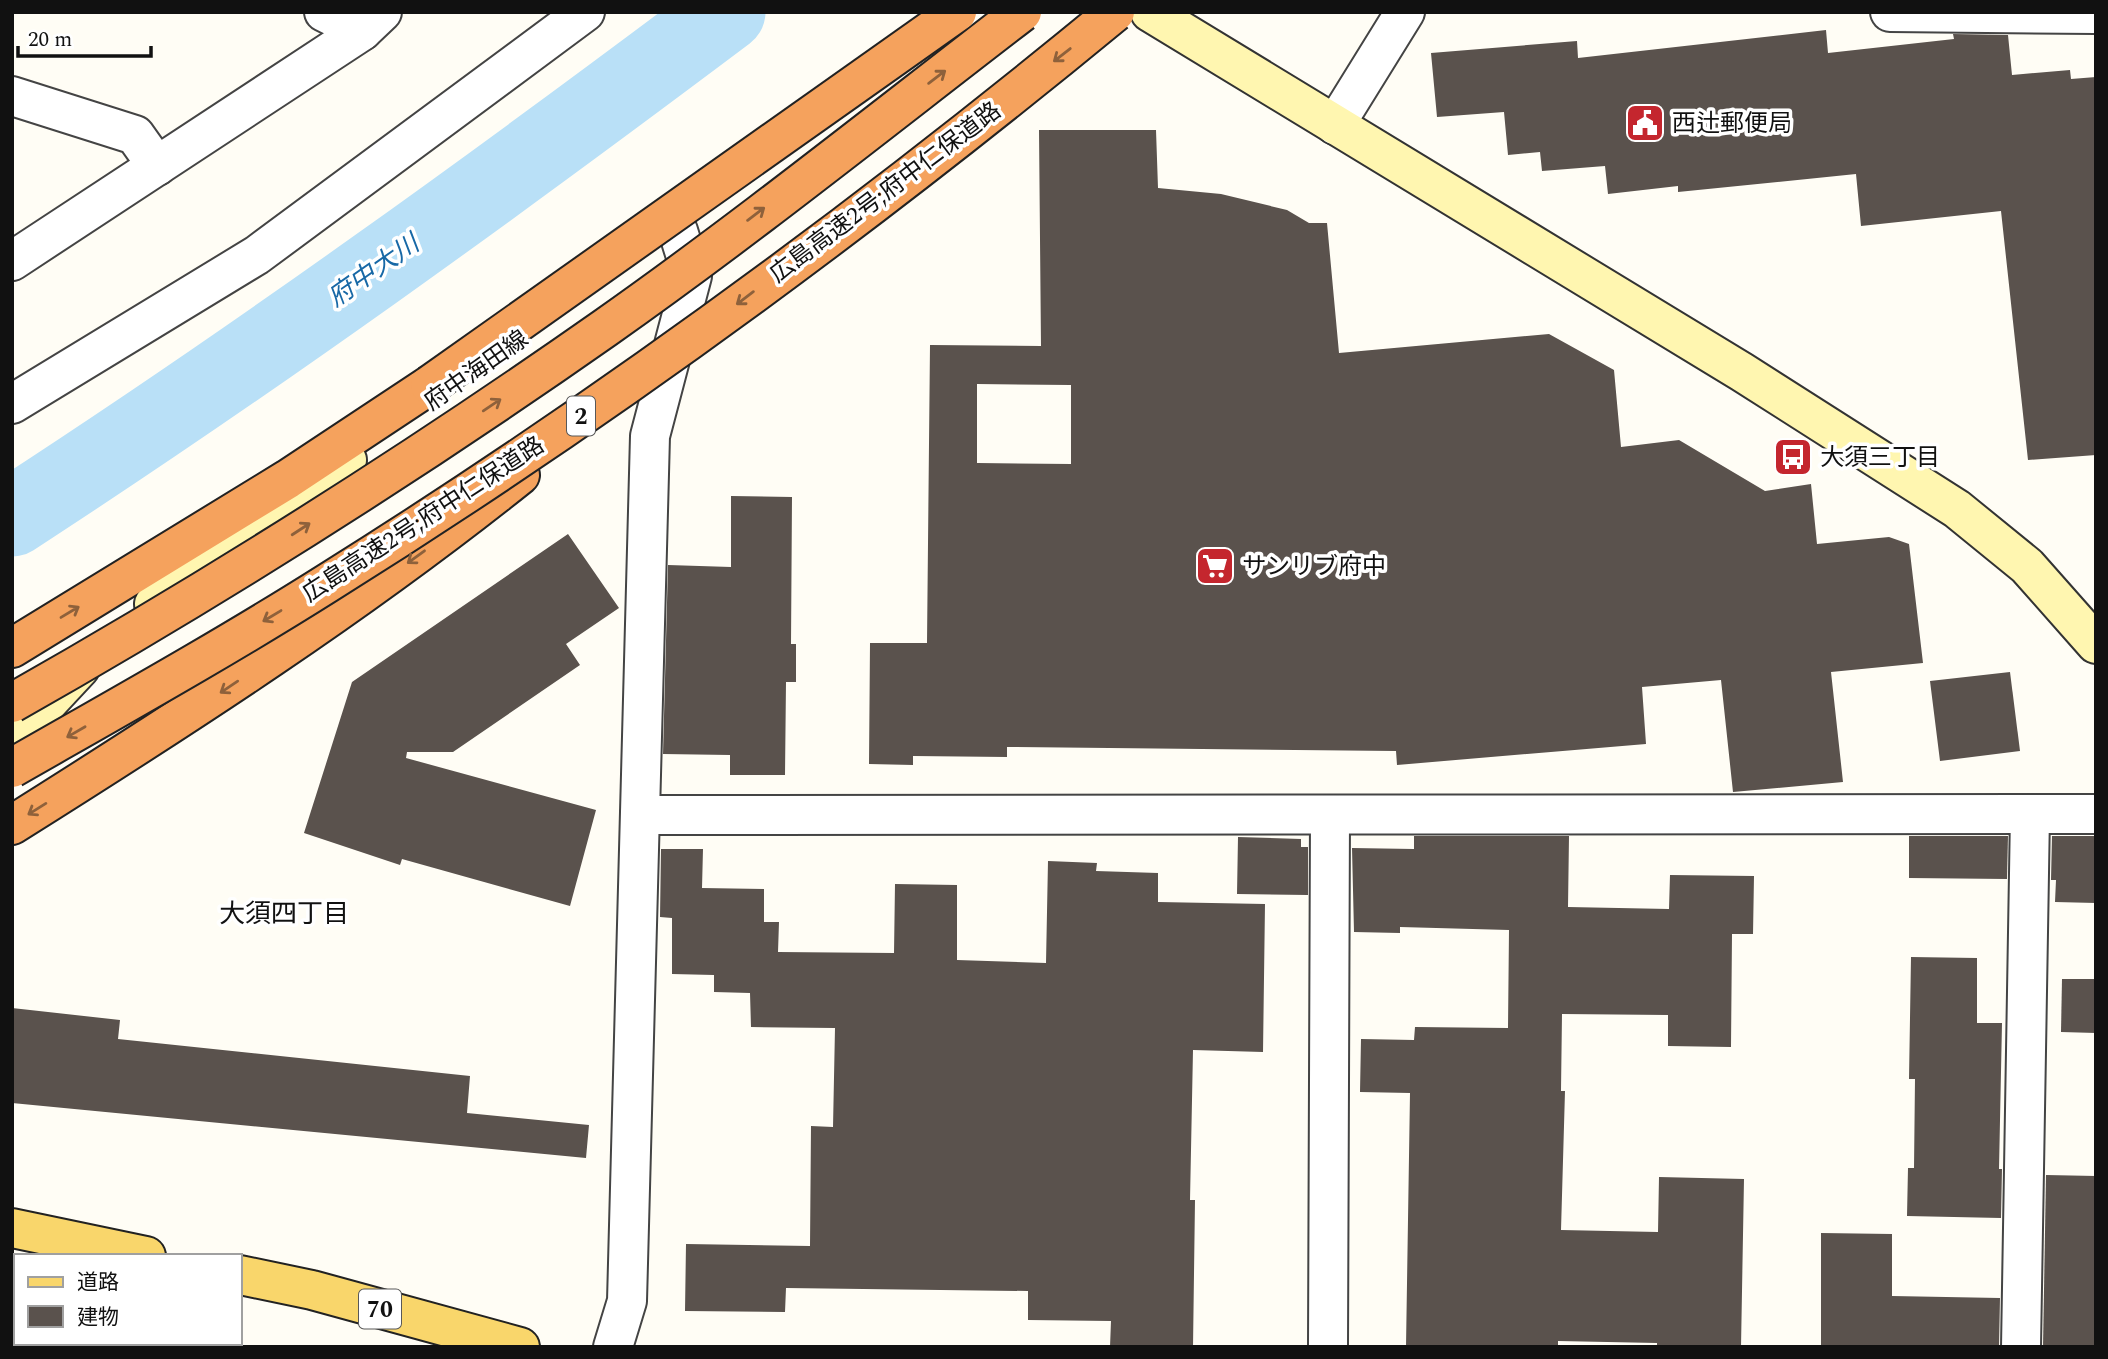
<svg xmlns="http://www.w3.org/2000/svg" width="2108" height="1359" viewBox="0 0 2108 1359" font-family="Spectral,'Noto Sans JP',serif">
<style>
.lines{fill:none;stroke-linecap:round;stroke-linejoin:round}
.river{stroke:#b9e0f7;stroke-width:79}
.building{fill:#5a524d;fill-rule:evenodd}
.street-casing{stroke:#444;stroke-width:42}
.secondary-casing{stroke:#333;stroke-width:42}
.primary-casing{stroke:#222;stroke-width:42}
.highway-casing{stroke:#222;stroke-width:42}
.street{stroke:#fff;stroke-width:38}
.secondary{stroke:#fff6b0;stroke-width:38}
.primary{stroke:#f9d66b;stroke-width:38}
.highway{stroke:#f5a25d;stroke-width:38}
.highway-bridge-casing{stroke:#222;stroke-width:42;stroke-linecap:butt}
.highway-bridge{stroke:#f5a25d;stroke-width:38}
.oneway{stroke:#8e613b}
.labels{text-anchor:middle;stroke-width:7;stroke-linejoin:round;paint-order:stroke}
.shield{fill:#fff;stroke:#585858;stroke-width:2}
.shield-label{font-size:23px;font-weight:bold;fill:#111}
.poi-label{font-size:24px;fill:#111;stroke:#fff;text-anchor:start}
.street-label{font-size:24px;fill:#111;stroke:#fff}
.water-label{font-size:26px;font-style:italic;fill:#1768a6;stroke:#fff}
.neighbourhood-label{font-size:26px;fill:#111;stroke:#fff}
</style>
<rect width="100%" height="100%" fill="#fffdf5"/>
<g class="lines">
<path class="river" d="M12,517C257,358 493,187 726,12"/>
</g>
<g class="building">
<polygon points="1826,30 1828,53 1954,39 1953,34 2008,35 2012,75 2070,70 2071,79 2096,77 2096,455 2028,460 2001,211 1861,226 1856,174 1678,192 1678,186 1608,194 1605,166 1542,171 1540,152 1508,155 1504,112 1437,117 1431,53 1577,41 1578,58"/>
<path d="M1039,130H1156L1158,188L1221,194L1287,210L1309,223H1327L1339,353L1549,334L1614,370L1621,447L1679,440L1765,491L1811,484L1817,544L1889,537L1909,544L1923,663L1831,672L1843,782L1733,792L1721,680L1642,687L1646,744L1397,765L1396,751L1007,747V757L913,756V765L869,764L870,643H927L930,345L1041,346ZM977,384L1071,385V464L977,463Z"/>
<polygon points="731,496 792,497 791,644 796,644 796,682 786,682 785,775 730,775 730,755 663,754 668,565 731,567"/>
<polygon points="568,534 619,608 566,644 580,665 453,752 407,752 406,758 596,810 570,906 402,859 400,865 304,833 352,682"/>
<polygon points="2010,672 2020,751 1940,761 1930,681"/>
<polygon points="1414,836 1569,836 1568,907 1669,909 1670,875 1754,876 1753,934 1732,934 1731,1047 1668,1046 1668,1015 1562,1014 1561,1091 1565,1091 1561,1230 1658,1232 1659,1177 1744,1179 1741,1347 1657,1347 1657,1343 1558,1341 1558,1347 1406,1347 1410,1093 1360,1092 1361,1039 1414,1040 1415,1027 1508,1028 1509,930 1400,927 1400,933 1354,932 1352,848 1414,849"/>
<polygon points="1909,836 2008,836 2007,879 1909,878"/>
<polygon points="2052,836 2096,836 2096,903 2055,902 2056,880 2051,880"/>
<polygon points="1238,837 1301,839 1301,847 1308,847 1308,895 1237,894"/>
<polygon points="661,849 703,849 702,888 764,889 764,922 779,922 778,952 894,953 895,884 957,885 957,960 1046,963 1048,861 1097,863 1096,871 1158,873 1158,902 1265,904 1263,1052 1193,1050 1190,1200 1195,1200 1193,1347 1110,1347 1111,1321 1028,1320 1028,1291 786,1288 785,1312 685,1311 686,1244 810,1246 811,1126 833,1127 835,1028 751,1027 750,993 714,992 714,975 672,974 672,918 660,917"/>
<polygon points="1911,957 1977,958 1977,1023 2002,1023 1999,1169 2002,1169 2001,1218 1907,1216 1908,1168 1914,1168 1915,1079 1909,1079"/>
<polygon points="2062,979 2096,979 2096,1033 2061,1032"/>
<polygon points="12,1008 120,1020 118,1039 470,1076 467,1113 589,1125 586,1158 12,1103"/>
<polygon points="2046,1175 2096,1176 2096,1347 2043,1347"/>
<polygon points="1821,1233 1892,1234 1892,1296 2000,1298 1999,1347 1821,1347"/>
</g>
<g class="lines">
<defs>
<g id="street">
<polyline points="324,12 362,31"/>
<polyline points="1890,12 2096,14"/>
<polyline points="12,96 135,135 157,166"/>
<polyline points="1335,125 1405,12"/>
<polyline points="12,261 362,31 382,12"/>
<polyline points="12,404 257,255 585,12"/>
<polyline points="640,815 2096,814"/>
<polyline points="613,1347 627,1301 650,436 692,276 678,231"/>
<polyline points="1328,1347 1330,815"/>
<polyline points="2021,1347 2030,814"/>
</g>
<g id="secondary">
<polyline points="1150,12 1742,372 1957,509 2027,566 2096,644"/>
<polyline points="154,604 347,460"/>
<polyline points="12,741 80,668"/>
</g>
<g id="primary">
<polyline points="12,1228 146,1256"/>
<polyline points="240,1275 312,1290 520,1347"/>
</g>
<g id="highway">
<polyline points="12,648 288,479 430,385"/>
<path d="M12,825C187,715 359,604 520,475"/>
</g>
</defs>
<use href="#street" class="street-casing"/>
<use href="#secondary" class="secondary-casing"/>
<use href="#primary" class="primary-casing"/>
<use href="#highway" class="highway-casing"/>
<use href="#street" class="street"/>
<use href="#secondary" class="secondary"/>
<use href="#primary" class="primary"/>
<use href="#highway" class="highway"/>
<defs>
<g id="highway-bridge">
<polyline points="430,385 957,12"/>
<path d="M12,703C215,588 414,462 605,328C747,228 884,118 1022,12"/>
<path d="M12,768C117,708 223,649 326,584C601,412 864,219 1115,12"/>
</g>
</defs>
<use href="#highway-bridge" class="highway-bridge-casing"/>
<use href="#highway-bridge" class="highway-bridge"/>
</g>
<defs><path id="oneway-shaft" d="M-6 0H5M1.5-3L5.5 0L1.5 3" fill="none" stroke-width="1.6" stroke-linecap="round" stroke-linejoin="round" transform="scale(1.75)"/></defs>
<g class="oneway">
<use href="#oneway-shaft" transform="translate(1062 55) rotate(142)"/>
<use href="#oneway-shaft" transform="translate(937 77) rotate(-37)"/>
<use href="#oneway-shaft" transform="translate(756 214) rotate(-37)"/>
<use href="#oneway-shaft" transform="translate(745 298) rotate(143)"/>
<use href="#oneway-shaft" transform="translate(492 405) rotate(-34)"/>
<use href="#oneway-shaft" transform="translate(301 529) rotate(-33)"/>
<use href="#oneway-shaft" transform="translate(416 557) rotate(144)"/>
<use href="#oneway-shaft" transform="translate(70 612) rotate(-31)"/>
<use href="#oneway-shaft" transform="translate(272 616) rotate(149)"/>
<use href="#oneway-shaft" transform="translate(229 687) rotate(146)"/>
<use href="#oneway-shaft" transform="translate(76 732) rotate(150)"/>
<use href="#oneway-shaft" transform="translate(37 809) rotate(148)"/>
</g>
<defs>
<symbol id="civic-square" viewBox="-11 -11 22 22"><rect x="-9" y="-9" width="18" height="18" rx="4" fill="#c4262e" stroke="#fff"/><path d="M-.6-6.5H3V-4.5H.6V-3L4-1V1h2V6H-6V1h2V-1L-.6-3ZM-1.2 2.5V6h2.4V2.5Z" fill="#fff"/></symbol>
<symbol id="bus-square" viewBox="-11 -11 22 22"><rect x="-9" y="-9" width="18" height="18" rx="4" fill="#c4262e" stroke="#fff"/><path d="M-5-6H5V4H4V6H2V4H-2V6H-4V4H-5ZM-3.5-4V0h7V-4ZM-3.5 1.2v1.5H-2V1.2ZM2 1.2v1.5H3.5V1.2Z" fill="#fff"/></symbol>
<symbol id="supermarket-square" viewBox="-11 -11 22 22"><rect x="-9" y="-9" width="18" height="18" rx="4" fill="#c4262e" stroke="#fff"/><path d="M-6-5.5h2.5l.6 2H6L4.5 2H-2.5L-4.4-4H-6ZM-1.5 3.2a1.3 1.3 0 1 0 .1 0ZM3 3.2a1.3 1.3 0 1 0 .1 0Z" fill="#fff"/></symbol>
</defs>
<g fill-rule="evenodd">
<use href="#civic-square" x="1623" y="101" width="44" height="44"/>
<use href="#bus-square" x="1771" y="435" width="44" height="44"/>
<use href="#supermarket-square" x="1193" y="544" width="44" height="44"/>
</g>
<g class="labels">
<g class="shield">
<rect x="567" y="396.5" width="28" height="39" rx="5"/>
<rect x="359" y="1289.5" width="42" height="39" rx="5"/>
</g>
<g class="shield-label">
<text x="581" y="424">2</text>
<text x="380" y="1317">70</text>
</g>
<g class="poi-label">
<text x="1672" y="131">西辻郵便局</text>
<text x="1820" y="465">大須三丁目</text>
<text x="1242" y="574">サンリブ府中</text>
</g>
<g class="street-label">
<text transform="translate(885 192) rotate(-37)" y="8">広島高速2号;府中仁保道路</text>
<text transform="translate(476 370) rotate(-35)" y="8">府中海田線</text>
<text transform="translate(423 519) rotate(-33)" y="8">広島高速2号;府中仁保道路</text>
</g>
<g class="water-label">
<text transform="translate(373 270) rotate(-35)" y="9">府中大川</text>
</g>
<g class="neighbourhood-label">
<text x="284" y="922">大須四丁目</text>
</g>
</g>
<rect width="2108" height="1359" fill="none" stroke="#111111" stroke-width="28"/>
<rect x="14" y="1254" width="228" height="91" fill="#ffffff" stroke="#a0a0a0" stroke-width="2"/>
<rect x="28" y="1277" width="35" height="10" fill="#f9d66b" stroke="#a0a0a0" stroke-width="2"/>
<text x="77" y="1289" font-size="21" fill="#111111">道路</text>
<rect x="28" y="1306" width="35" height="21" fill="#5a524d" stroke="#a0a0a0" stroke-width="2"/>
<text x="77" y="1324" font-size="21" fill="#111111">建物</text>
<path d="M18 46v10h133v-10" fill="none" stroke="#111111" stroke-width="3.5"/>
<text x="28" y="46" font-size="21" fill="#111111" stroke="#ffffff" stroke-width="5" paint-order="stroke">20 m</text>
</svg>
